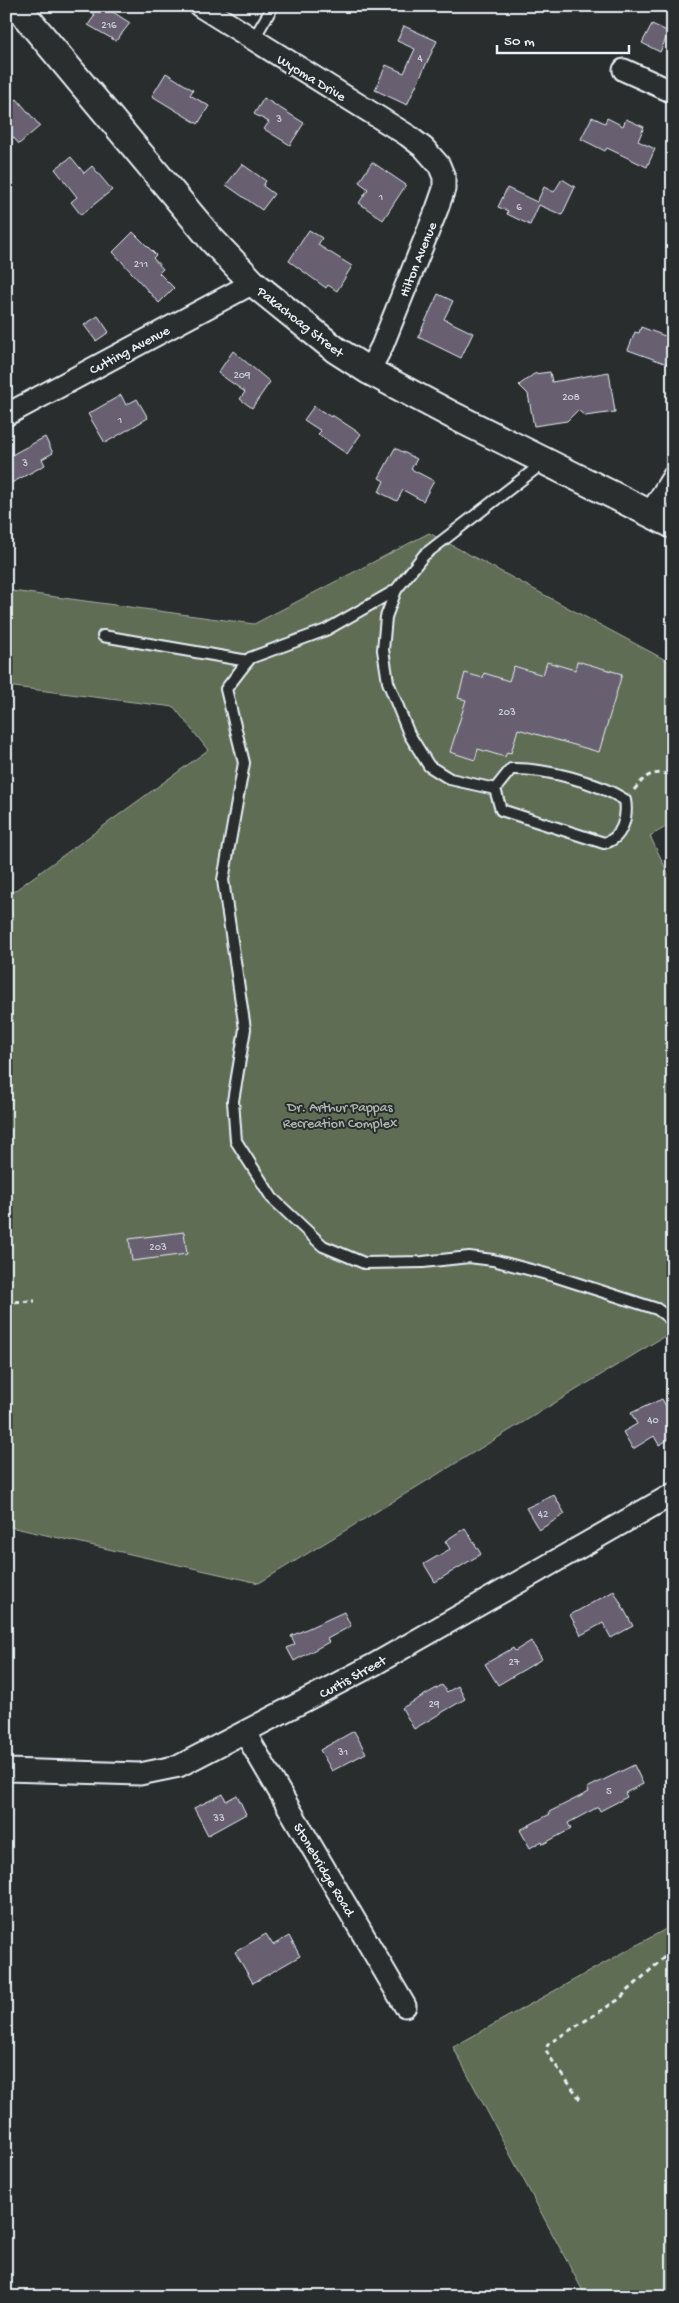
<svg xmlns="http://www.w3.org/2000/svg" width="679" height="2303" viewBox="0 0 679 2303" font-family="'Gochi Hand',sans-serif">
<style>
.green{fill:#606d54;stroke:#a4afa6}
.building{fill:#676071;stroke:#e8f1f8}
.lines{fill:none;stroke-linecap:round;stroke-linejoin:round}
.service-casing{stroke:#e8f1f8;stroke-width:14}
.minor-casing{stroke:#e8f1f8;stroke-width:25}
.tertiary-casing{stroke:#e8f1f8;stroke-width:30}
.path{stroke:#e8f1f8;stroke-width:3;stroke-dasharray:5 4;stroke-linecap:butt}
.service{stroke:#2a2d2e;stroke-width:10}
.minor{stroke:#2a2d2e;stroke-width:21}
.tertiary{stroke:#2a2d2e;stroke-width:26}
.labels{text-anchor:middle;stroke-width:4;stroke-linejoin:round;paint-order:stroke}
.number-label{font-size:11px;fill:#c8cdd6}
.street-label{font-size:14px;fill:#e8f1f8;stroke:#2a2d2e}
.park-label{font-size:14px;fill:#abb6ae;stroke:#2a2d2e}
</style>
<rect width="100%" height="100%" fill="#2a2d2e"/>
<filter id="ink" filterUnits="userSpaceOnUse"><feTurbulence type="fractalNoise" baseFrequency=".02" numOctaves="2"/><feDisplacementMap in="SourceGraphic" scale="10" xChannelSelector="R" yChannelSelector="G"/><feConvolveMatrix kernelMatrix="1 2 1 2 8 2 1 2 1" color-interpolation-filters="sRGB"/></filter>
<g filter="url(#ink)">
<g class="green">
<polygon points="429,533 673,664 673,823 650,836 673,883 673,1331 259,1583 6,1526 6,897 208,750 174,707 6,686 6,625 12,591 254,624"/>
<polygon points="673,1925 673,2297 586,2297 453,2047"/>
</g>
<g class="building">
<polygon points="82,6 117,6 113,12 130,23 116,41 88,25 95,15"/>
<polygon points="652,24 669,32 660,52 642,43"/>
<polygon points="404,26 437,41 407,105 375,90 386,65 404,73 415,49 397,41"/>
<polygon points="166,73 193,90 190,95 209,106 198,124 152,96"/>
<polygon points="6,92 14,101 17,99 40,126 19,144 6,129"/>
<polygon points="264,98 304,123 290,145 264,129 269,122 254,114"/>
<polygon points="592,117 605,123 607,118 623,126 626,119 644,127 638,141 655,149 647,167 607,148 605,151 581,139"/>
<polygon points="71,157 84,173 92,166 112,190 81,215 71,202 77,197 55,169"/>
<polygon points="372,162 406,185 383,220 359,203 368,189 359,182"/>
<polygon points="242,164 266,181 263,186 274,194 262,210 226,185"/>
<polygon points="562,179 575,187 562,215 539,205 530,225 507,214 508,211 498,207 507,188 537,202 544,187 554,192"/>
<polygon points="309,230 322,238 318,245 352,266 337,291 328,285 326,288 289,261"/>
<polygon points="133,232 156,255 153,258 163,269 159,273 174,288 159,303 113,252"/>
<polygon points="438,294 453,301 444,319 473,333 461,358 418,337"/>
<polygon points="98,316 109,332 96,341 84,325"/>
<polygon points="641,327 673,339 673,366 628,350 635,332 639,333"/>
<polygon points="233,351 270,382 252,408 240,399 245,392 218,373"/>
<polygon points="550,372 552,382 609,372 615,412 585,416 578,410 567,421 534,426 528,394 519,385 534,374"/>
<polygon points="121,395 126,405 137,399 148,418 105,443 88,414"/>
<polygon points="314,406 331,417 332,415 361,434 347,454 318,434 321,431 304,420"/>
<polygon points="45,437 53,453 42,459 45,465 6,486 6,458"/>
<polygon points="395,448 417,459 411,469 434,481 423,501 403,490 397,501 379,492 384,481 379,478"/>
<polygon points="577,661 622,674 599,752 518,729 511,753 507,752 505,757 478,749 475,760 450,752 466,700 458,698 465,673 483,678 484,673 509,681 514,666 543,675 547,662 575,670"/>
<polygon points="184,1232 187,1254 132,1261 129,1239"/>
<polygon points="662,1399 673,1419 673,1437 659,1445 654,1436 633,1449 623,1432 637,1424 631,1413"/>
<polygon points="554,1495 565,1514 539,1530 526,1508"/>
<polygon points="465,1528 481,1554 435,1582 424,1564 450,1549 445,1541"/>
<polygon points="614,1591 633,1626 611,1638 603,1623 581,1635 570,1615"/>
<polygon points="344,1612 351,1626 327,1639 329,1642 294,1661 287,1648 295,1644 291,1636"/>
<polygon points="531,1641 542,1659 498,1685 485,1664 513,1648 515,1651"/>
<polygon points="442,1685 447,1692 458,1686 465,1699 414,1729 402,1708"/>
<polygon points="354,1731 366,1753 332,1771 320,1750"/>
<polygon points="634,1765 643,1784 625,1793 627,1797 600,1811 598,1807 568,1823 571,1829 543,1844 542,1841 530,1848 520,1830 550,1814 549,1812 589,1792 587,1788"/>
<polygon points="223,1794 226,1801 237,1795 246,1814 208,1835 194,1808"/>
<polygon points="266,1934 273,1945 289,1936 300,1956 253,1983 235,1952"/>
</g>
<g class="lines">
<defs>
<g id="service">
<polyline points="253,40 273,6"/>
<polyline points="396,590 326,630 250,658 226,689 244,763 223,880 245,1029 233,1101 236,1141 272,1198 323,1246 364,1263 423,1262 469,1257 493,1260 554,1276 657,1309 673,1321"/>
<polyline points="103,636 248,661"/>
<path d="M495,789L501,810L604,843C622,839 628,817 625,800C597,782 545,768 511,769L495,789L450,779L429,766L409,734L388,682L383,650L386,617L396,590L424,555L543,463"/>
</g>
<g id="minor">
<polyline points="200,6 407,135 424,148 439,165 444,177 444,189 437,209 382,346 369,371"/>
<polyline points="624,70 673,92"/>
<polyline points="6,415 253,283"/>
<polyline points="650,514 673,477"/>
<polyline points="245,1733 405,2006"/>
<polyline points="6,1770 140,1774 179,1766 375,1664 673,1494"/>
</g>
<polyline id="tertiary" points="17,6 212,240 253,283 336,350 369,371 454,416 673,525"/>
</defs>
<use href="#service" class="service-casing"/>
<use href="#minor" class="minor-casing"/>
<use href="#tertiary" class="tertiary-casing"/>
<g class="path">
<path d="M634,790C648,773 650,772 673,774"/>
<polyline points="6,1302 35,1301"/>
<polyline points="580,2099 549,2056 546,2050 548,2044 618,2000 673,1949"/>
</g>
<use href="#service" class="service"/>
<use href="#minor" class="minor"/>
<use href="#tertiary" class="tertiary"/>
</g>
</g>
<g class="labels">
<g class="number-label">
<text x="109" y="28">216</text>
<text x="420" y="61">4</text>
<text x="279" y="122">3</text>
<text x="381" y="200">1</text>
<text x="519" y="210">6</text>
<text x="141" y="267">211</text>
<text x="242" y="378">209</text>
<text x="571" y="400">208</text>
<text x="120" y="423">1</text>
<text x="25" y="466">3</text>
<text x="507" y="715">203</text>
<text x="158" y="1250">203</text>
<text x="653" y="1423">40</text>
<text x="543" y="1517">42</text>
<text x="514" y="1665">27</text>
<text x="434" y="1707">29</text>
<text x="343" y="1755">31</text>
<text x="609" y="1794">5</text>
<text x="219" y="1821">33</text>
</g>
<g class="street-label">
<text transform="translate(312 77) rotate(31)" y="5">Wyoma Drive</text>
<text transform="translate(417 259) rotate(-68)" y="5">Hilton Avenue</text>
<text transform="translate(301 321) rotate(38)" y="5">Pakachoag Street</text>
<text transform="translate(129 349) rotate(-28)" y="5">Cutting Avenue</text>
<text transform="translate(352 1676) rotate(-29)" y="5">Curtis Street</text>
<text transform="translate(325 1869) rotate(59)" y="5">Stonebridge Road</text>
</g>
<g class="park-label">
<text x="340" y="1111">Dr. Arthur Pappas<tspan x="340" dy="16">Recreation Complex</tspan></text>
</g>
</g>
<rect width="679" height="2303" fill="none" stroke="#2a2d2e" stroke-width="25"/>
<rect x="12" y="12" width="654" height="2278" fill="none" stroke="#e8f1f8" stroke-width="2" filter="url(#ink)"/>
<path d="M497 45v8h132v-8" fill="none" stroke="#e8f1f8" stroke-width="2.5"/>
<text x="504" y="45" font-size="15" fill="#e8f1f8" stroke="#2a2d2e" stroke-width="4" paint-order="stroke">50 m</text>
</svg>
